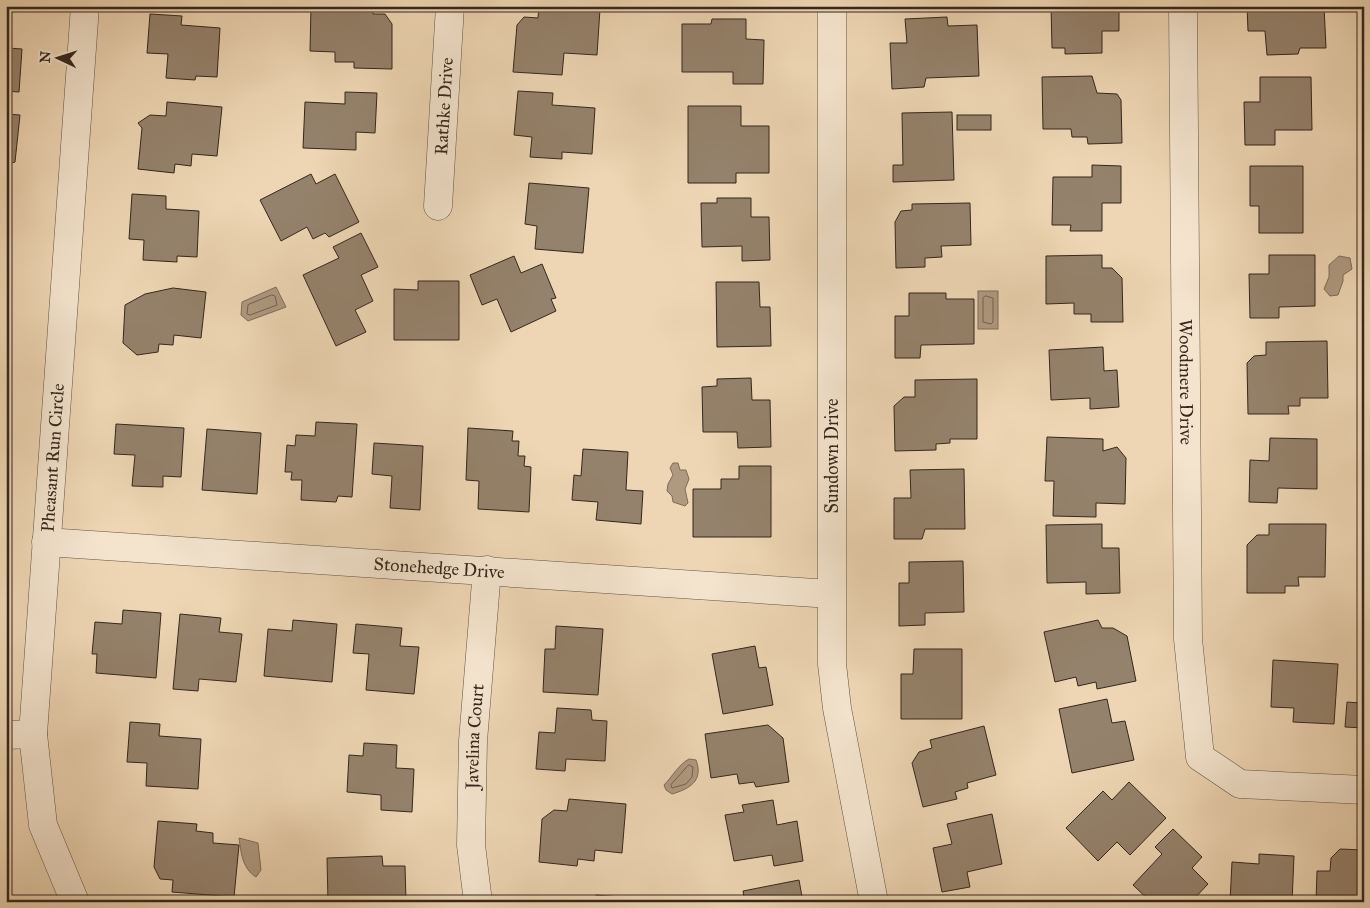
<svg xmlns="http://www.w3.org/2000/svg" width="1370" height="908" viewBox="0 0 1370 908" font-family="'IM FELL Great Primer',serif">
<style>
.water{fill:#af9a81;stroke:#7e6c59}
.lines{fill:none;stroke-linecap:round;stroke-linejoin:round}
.shore{stroke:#72604f;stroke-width:1}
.building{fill:#95826c;stroke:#34271d}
.minor-casing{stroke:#625343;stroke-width:29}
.minor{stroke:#f4e4ce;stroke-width:28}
.labels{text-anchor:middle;stroke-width:4;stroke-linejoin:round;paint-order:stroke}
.street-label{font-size:18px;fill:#34271d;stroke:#f4e4ce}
</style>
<rect width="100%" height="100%" fill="#eed6b4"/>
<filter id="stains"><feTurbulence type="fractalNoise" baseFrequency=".004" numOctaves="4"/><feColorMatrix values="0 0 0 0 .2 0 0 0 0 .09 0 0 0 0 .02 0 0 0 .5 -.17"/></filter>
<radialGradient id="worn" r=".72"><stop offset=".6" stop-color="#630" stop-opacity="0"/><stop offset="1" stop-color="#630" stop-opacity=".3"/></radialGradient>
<g class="water">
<polygon points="1339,256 1350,258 1352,269 1343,275 1343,281 1338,295 1330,296 1324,289 1329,277 1329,265"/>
<polygon points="276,287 286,307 248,321 241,315 242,302"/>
<rect x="978" y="291" width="20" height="38"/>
<polygon points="673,463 678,463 680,470 686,470 689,479 685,489 688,503 685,506 673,502 672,496 667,491 668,484 673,475 670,468"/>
<path d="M689,759L696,760C704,781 689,789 672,794L666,790L664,785C673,776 678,765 689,759Z"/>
<path d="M239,838L258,843L261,870L256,877C242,868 241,852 239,838Z"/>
</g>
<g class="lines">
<g class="shore">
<polygon points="272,295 275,296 277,305 250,315 247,314 248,305"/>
<polygon points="986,296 993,298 993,322 991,324 983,322 983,298"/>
<polygon points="689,765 693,767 692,777 686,784 672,788 671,785"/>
</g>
</g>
<g class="building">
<polygon points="311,6 373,6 373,14 385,14 392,24 392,69 354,68 354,62 335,62 335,52 310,51"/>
<polygon points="539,6 600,9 597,55 564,53 562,75 513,72 517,25 524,17 538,18"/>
<polygon points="1051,6 1119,6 1119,31 1102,31 1102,53 1065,54 1065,48 1052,48"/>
<polygon points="1247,6 1324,6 1326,48 1300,48 1298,54 1267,55 1265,31 1248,31"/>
<polygon points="150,14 182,16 181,25 220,28 217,77 196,76 195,80 166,78 168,54 147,53"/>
<polygon points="947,17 948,26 977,25 979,76 926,78 924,87 892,89 890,43 907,43 905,19"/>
<polygon points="712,19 746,19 746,39 764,40 763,84 733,84 733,72 682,72 682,24 711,24"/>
<polygon points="6,26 9,26 8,48 22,49 19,92 6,91"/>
<polygon points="1092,76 1097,93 1117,94 1121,100 1122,143 1088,144 1087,137 1072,137 1071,129 1043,129 1042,77"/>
<polygon points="1260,77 1311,77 1312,130 1275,130 1275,145 1245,145 1244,102 1260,102"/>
<polygon points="518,91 553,93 552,105 595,108 592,154 562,152 562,159 530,157 532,137 514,135"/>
<polygon points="345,92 377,93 375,133 356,132 356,150 303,148 305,102 345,104"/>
<polygon points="167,102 222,107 217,156 192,154 191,166 175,164 174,173 138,169 142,128 138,123 150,115 166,116"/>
<polygon points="688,106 741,106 741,126 769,126 769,173 736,173 736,183 688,183"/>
<polygon points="952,112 954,180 893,182 893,165 903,165 902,113"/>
<polygon points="6,114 20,115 15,162 6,165"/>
<rect x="957" y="115" width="34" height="15"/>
<polygon points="1092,165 1121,166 1121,203 1102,203 1102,231 1070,231 1071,225 1052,225 1053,177 1092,177"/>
<polygon points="1250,166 1303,166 1303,233 1259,233 1259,206 1250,206"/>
<polygon points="311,174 316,184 335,174 359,222 329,237 325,233 313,239 307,227 281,241 260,200"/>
<polygon points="529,183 589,188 583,253 535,249 537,226 525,224"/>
<polygon points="132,194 166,196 166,209 199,211 197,257 177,256 177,262 143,260 144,240 129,239"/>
<polygon points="717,198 751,198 751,217 769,217 770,260 742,261 742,246 702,247 701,203 717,203"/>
<polygon points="970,203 971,245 941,246 942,257 925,258 925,267 896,268 895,222 901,211 912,210 912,204"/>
<polygon points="6,226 10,226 7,267 6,267"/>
<polygon points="361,233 378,267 361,275 373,301 355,310 366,332 336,346 303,275 339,258 333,247"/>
<polygon points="1102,255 1102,268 1112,268 1122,278 1123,322 1091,322 1091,314 1074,314 1074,303 1046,304 1046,256"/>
<polygon points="1269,255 1315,255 1315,306 1279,307 1279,318 1250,318 1249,274 1269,274"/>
<polygon points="514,256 521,273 542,264 556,298 551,299 556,311 511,332 497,299 482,305 470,275"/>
<polygon points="418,281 459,281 459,340 394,340 394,289 418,290"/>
<polygon points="716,282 759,282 760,307 770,307 771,346 717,347"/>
<polygon points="173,288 206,292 201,338 174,335 173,345 159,344 158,352 137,355 123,343 125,305 145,294"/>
<polygon points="909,293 946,293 946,299 974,299 974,344 921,345 920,358 895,358 895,316 909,316"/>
<polygon points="1327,341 1328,398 1300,398 1300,406 1288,406 1289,414 1248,414 1247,363 1254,356 1266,355 1266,342"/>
<polygon points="1103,347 1104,371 1117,370 1119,407 1090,409 1090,398 1051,400 1049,350"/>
<polygon points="751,378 752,400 770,400 771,447 738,448 737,432 703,432 702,387 717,386 717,379"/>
<polygon points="977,379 977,439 950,439 950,443 936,444 936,450 895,451 894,406 904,397 915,397 915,380"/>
<polygon points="316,422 357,424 352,497 338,496 336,502 301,500 302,480 291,480 292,472 285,472 287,445 295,446 296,435 315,436"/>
<polygon points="116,424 184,428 181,477 163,476 163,487 132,486 135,455 114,454"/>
<polygon points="468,428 513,431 512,441 519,441 518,456 525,456 524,466 531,467 529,512 478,509 479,481 466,480"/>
<polygon points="207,429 261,433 257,494 202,490"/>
<polygon points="1047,437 1103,439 1103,451 1117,447 1126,458 1125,504 1096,503 1096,517 1053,516 1054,481 1045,481"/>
<polygon points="1270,438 1317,439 1317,489 1278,488 1277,503 1249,502 1250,460 1269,461"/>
<polygon points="374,443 423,446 420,510 390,508 392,476 372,474"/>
<polygon points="583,449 628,452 626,490 643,491 641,524 596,520 598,502 572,500 574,475 581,476"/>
<polygon points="739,466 771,466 771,537 693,537 693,489 721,489 721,479 739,479"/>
<polygon points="964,469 965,529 925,529 922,539 894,539 894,498 911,498 910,470"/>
<polygon points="1102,524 1102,548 1119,548 1120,593 1086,594 1086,582 1047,583 1046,525"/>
<polygon points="1269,524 1326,524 1325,577 1298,577 1299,586 1285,586 1285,593 1247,593 1247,545 1257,535 1269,535"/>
<polygon points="963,561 964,612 925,613 925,625 899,626 899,583 909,583 909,562"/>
<polygon points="123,610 161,613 156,678 96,673 97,654 92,654 95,622 122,624"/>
<polygon points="180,614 221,618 219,632 242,634 236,682 199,679 198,691 173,689"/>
<polygon points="293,620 337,624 332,682 264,676 268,629 292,631"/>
<polygon points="1098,620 1102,628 1113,628 1127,636 1136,681 1097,689 1096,682 1078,686 1076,677 1055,682 1044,632"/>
<polygon points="356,624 402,628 400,646 419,647 414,694 366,690 369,654 353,653"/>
<polygon points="556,626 603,629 598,695 543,692 545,649 555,649"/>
<polygon points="755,646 759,668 766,667 773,705 723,714 712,654"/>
<polygon points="914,649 962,649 962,719 901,719 901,674 913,674"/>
<polygon points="1363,659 1364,728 1345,727 1347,702 1360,703"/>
<polygon points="1273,660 1338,664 1334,724 1293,722 1294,708 1271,707"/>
<polygon points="1107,699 1112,723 1125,721 1134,760 1072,773 1059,709"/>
<polygon points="557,708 591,710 592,720 607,721 605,761 566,759 565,771 536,769 539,732 555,733"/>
<polygon points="130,722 160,724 159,736 201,739 198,789 146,786 147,763 127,762"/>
<polygon points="768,725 783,738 789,782 756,787 754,782 739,784 737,774 711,778 705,734"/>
<polygon points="984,726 996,775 967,783 968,788 955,792 957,799 923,807 912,763 919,752 932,748 930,740"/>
<polygon points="364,743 397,745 396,768 414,769 412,812 381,810 381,795 347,792 349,755 363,756"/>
<polygon points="1129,782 1166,818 1130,855 1117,842 1098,861 1066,828 1103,791 1112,800"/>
<polygon points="569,799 626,804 622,853 595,850 594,861 578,859 577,866 539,862 542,819 554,810 567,811"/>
<polygon points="773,800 777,825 797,821 803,861 774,866 772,855 734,861 725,815 744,812 742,805"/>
<polygon points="992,814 1002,864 967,872 970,887 942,892 933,848 952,844 947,824"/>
<polygon points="158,821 197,824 196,831 213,833 213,843 239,845 234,897 172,892 173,880 160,879 154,867"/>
<polygon points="1173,829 1202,857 1192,868 1208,884 1191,902 1151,902 1133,885 1162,854 1155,847"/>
<polygon points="1340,849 1364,850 1364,900 1362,902 1316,902 1317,871 1330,871 1331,858"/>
<polygon points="1259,854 1294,856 1292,902 1230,902 1232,862 1259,864"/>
<polygon points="382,856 383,866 405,866 406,902 328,902 327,858"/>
<polygon points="799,880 803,902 745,902 743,891"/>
<polygon points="596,895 644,899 644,902 595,902"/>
</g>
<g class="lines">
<defs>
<g id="minor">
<polyline points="832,6 832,664 837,708 874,902"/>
<path id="s1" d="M1183,6L1188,639L1200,757L1240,784L1364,790"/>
<path id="s2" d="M438,206L450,6"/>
<path id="s3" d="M46,542L831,594"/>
<polyline points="6,735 33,734"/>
<path id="s4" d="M75,902L43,825L33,734L85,6"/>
<path id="s5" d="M478,902L471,845L473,741L487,570"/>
</g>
</defs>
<use href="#minor" class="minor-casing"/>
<use href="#minor" class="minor"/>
</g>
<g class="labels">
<g class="street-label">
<text dy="6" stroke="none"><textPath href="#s2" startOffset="100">Rathke Drive</textPath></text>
<text dy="6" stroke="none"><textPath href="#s1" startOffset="376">Woodmere Drive</textPath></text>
<text transform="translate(832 456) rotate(-90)" y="6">Sundown Drive</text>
<text dy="6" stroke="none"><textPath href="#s4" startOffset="452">Pheasant Run Circle</textPath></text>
<text dy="6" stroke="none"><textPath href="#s3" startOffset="394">Stonehedge Drive</textPath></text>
<text dy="6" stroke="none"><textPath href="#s5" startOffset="166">Javelina Court</textPath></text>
</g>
</g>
<rect width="1370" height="908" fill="none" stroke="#eed6b4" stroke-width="25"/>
<rect x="8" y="8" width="1355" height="893" fill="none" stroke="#34271d" stroke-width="2.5"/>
<rect x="12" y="12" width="1345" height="883" fill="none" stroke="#34271d"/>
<g transform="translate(58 58) rotate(274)" stroke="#f4e4ce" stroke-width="4" paint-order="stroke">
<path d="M0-4L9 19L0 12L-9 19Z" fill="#34271d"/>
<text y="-8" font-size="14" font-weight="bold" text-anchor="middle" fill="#34271d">N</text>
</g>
<rect width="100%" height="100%" filter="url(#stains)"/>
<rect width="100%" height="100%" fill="url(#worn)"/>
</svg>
